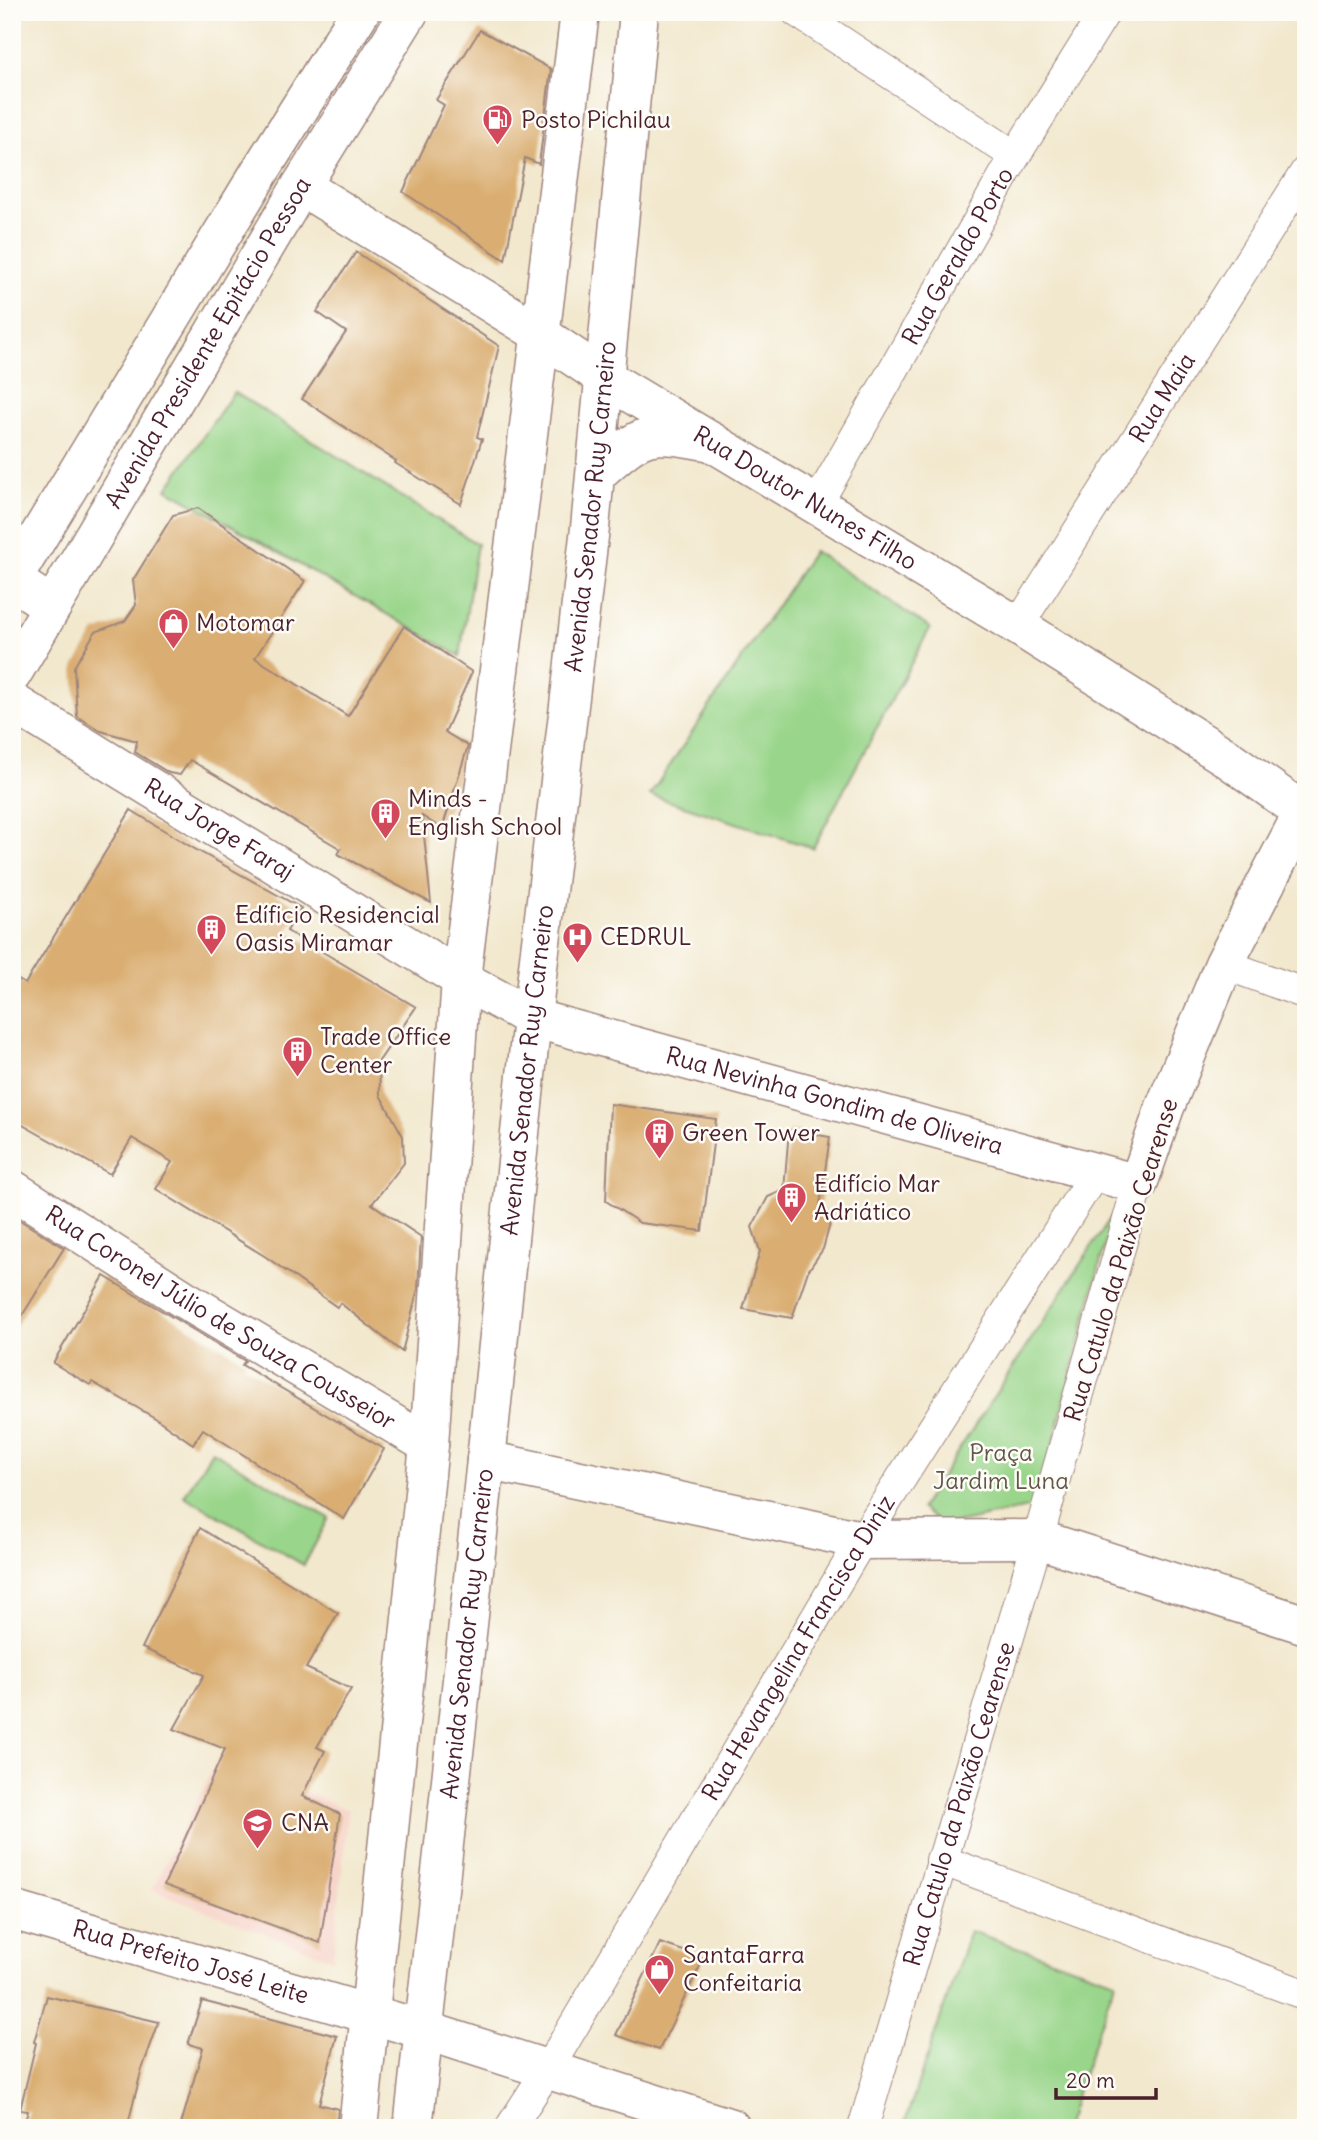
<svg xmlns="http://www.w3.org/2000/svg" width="1318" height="2140" viewBox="0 0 1318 2140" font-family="Delius,sans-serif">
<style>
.built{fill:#f7d1c7}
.green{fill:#99d58a;stroke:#727a5a;stroke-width:2}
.building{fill:#daae72}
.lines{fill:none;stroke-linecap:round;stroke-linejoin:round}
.street-casing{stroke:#9e847c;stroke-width:32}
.secondary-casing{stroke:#9e847c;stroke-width:41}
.primary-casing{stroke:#9e847c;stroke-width:41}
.street{stroke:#fff;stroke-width:30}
.secondary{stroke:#fff;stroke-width:38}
.primary{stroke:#fff;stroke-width:38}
.labels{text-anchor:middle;stroke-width:5;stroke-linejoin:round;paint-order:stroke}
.poi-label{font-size:24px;fill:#4a1f2b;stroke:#fdfcf7;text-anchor:start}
.street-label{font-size:24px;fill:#4a1f2b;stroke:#fdfcf7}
.park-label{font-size:24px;fill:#625648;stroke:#fdfcf7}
</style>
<rect width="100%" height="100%" fill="#fdfcf7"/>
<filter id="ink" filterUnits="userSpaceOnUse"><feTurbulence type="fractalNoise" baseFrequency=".0143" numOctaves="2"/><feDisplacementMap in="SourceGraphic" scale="14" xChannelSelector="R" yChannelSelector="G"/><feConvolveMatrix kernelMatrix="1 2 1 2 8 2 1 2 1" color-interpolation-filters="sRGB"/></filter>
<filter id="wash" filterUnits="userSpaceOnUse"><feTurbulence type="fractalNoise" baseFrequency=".00686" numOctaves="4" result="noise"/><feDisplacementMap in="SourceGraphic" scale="28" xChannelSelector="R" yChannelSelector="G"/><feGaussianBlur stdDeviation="1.57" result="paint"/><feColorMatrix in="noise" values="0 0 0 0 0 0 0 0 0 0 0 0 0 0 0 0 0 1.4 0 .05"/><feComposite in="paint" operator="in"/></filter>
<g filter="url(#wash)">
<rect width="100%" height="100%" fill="#f2e8ce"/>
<polygon class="built" points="219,1756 348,1810 333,1959 152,1890"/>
<g class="green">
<polygon points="234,392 477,544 460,656 167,489"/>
<polygon points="814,551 930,628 813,848 650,795"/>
<polygon points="1113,1214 1037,1506 942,1526 921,1508"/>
<polygon points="212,1451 329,1518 304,1565 184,1496"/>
<polygon points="970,1931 1115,1981 1065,2128 903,2128"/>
</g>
<g id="blocks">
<g class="building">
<polygon points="480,30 551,69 539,164 525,158 505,260 403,192 444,105 436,100"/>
<polygon points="356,252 499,346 477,437 482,439 461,504 395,463 396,461 302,399 346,332 317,312"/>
<polygon points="198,508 305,581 255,658 348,716 404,626 472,672 445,732 468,746 442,829 422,816 431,903 338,854 341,849 190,760 180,775 169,773 135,752 137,741 101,731 77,716 74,667 95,632 125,621 136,605 133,580 173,515"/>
<polygon points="131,810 193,848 301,908 287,931 416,1007 379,1061 380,1095 403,1136 404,1163 372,1204 421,1237 418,1289 402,1352 340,1303 337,1307 266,1257 156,1189 172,1162 132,1138 110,1174 12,1119 12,976 25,984"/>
<polygon points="610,1104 716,1119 702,1231 640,1223 606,1201"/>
<polygon points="789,1130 830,1137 820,1205 830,1224 823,1249 808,1271 792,1318 743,1309 760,1251 752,1227 768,1197 784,1190"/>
<polygon points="12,1215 64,1248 12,1332"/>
<polygon points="104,1276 245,1361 242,1365 384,1449 344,1519 203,1429 193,1444 157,1419 92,1382 90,1385 53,1363"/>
<polygon points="200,1528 338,1613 306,1668 351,1689 317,1747 325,1751 302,1796 340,1814 320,1943 164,1885 225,1749 174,1729 204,1675 142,1648"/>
<polygon points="660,1943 704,1958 659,2050 616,2035"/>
<polygon points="47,1996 159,2022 141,2072 127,2128 23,2128 28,2111 20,2110 36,2043 34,2042"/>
<polygon points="202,2001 337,2036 319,2104 338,2109 336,2128 180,2128 203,2048 188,2044"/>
</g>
</g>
</g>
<g filter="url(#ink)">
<use href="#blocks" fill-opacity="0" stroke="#9e847c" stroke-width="2"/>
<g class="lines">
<defs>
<g id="street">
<polyline points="797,12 1015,156"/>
<path id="s1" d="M817,504L1015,156L1105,12"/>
<path id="s2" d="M1018,626L1306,171"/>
<polyline points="1224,964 1306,994"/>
<polyline points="941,1860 1306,1995"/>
<path id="s3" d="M510,2128L548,2069L862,1540L1095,1173"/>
<path id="s4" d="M863,2128L1038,1539L1138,1184"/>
</g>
<g id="secondary">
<path id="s5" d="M301,186L528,326L605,378L1018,626L1227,758L1306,814"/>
<path id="s6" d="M12,702L461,979L532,1018L1138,1184L1165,1107L1224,964L1303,812"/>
<path id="s7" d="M12,1189L182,1298L429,1445"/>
<polyline points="486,1460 862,1540 1038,1539 1306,1625"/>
<path id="s8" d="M12,1910L424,2030L731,2128"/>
</g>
<g id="primary">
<path d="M596,474C645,430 647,430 712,442"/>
<polyline points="52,606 12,580 264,165 360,12"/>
<path id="s9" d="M12,674L301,186L409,12"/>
<polyline points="358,2128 429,1445 461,979 580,12"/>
<path id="s10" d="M413,2128L486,1460L532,1018L590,528L639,12"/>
</g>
</defs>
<use href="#street" class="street-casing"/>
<use href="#secondary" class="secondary-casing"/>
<use href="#primary" class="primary-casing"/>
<use href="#street" class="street"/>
<use href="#secondary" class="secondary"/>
<use href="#primary" class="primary"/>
</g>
</g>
<defs>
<symbol id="fuel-pin" viewBox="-11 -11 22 30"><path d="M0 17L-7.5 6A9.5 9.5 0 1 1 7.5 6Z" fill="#d1495b" stroke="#fdfcf7"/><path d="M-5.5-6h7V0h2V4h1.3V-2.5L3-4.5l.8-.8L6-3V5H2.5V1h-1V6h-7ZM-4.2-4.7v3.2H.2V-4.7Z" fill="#fff"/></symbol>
<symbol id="shop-pin" viewBox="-11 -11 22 30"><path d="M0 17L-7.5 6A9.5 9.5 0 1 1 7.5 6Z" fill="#d1495b" stroke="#fdfcf7"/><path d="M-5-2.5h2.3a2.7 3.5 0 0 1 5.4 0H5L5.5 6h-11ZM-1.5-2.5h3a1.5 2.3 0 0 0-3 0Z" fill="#fff"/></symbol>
<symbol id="building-pin" viewBox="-11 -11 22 30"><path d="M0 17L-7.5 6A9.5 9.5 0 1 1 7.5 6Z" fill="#d1495b" stroke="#fdfcf7"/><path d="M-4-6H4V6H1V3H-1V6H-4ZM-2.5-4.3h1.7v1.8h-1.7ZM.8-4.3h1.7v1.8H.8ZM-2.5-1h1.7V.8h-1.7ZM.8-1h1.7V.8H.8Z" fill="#fff"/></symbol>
<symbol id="hospital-pin" viewBox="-11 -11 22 30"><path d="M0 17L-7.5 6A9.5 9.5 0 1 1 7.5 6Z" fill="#d1495b" stroke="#fdfcf7"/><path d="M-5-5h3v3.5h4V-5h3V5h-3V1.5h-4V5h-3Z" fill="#fff"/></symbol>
<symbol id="school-pin" viewBox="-11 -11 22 30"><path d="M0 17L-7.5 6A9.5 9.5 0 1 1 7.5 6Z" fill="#d1495b" stroke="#fdfcf7"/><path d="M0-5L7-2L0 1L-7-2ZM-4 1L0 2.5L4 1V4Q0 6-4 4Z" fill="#fff"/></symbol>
</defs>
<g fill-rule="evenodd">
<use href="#fuel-pin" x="480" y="102" width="35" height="47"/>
<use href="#shop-pin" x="156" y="606" width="35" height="47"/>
<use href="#building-pin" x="368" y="796" width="35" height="47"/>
<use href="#building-pin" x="194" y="912" width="35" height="47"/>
<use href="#hospital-pin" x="560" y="920" width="35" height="47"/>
<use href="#building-pin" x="280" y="1034" width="35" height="47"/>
<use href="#building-pin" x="642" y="1116" width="35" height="47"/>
<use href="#building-pin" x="774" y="1180" width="35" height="47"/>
<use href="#school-pin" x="240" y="1806" width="35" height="47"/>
<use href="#shop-pin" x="642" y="1952" width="35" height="47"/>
</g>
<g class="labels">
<g class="poi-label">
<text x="521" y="128">Posto Pichilau</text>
<text x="196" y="631">Motomar</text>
<text x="408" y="807">Minds -<tspan x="408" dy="28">English School</tspan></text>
<text x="235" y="923">Edíficio Residencial<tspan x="235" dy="28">Oasis Miramar</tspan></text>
<text x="600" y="945">CEDRUL</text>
<text x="320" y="1045">Trade Office<tspan x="320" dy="28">Center</tspan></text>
<text x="682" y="1141">Green Tower</text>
<text x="814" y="1192">Edifício Mar<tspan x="814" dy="28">Adriático</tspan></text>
<text x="281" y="1831">CNA</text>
<text x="683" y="1963">SantaFarra<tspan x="683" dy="28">Confeitaria</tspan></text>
</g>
<g class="street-label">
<text dy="8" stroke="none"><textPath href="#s1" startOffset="285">Rua Geraldo Porto</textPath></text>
<text dy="8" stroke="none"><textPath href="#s9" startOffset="385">Avenida Presidente Epitácio Pessoa</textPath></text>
<text dy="8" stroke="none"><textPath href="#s2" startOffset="270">Rua Maia</textPath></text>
<text dy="8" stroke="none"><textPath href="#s5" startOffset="593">Rua Doutor Nunes Filho</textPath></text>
<text dy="8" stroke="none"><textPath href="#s10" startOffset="1631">Avenida Senador Ruy Carneiro</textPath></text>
<text dy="8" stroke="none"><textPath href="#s6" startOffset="243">Rua Jorge Faraj</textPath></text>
<text dy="8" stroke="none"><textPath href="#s10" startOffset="1064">Avenida Senador Ruy Carneiro</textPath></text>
<text dy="8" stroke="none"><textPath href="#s6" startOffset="922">Rua Nevinha Gondim de Oliveira</textPath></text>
<text transform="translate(1121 1260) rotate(-73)" y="8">Rua Catulo da Paixão Cearense</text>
<text dy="8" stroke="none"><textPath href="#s7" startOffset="245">Rua Coronel Júlio de Souza Cousseior</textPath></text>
<text dy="8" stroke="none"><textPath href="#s10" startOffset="497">Avenida Senador Ruy Carneiro</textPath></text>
<text dy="8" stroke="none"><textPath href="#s3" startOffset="560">Rua Hevangelina Francisca Diniz</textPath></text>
<text dy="8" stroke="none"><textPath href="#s4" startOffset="338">Rua Catulo da Paixão Cearense</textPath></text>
<text dy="8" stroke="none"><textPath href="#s8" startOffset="186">Rua Prefeito José Leite</textPath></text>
</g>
<g class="park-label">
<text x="1001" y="1461">Praça<tspan x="1001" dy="28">Jardim Luna</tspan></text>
</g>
</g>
<rect width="1318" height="2140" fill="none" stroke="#fdfcf7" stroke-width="42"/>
<path d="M1056 2088v10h100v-10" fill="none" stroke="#4a1f2b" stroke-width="3.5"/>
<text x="1066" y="2088" font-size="21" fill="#4a1f2b" stroke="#fdfcf7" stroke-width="5" paint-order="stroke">20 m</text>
</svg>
